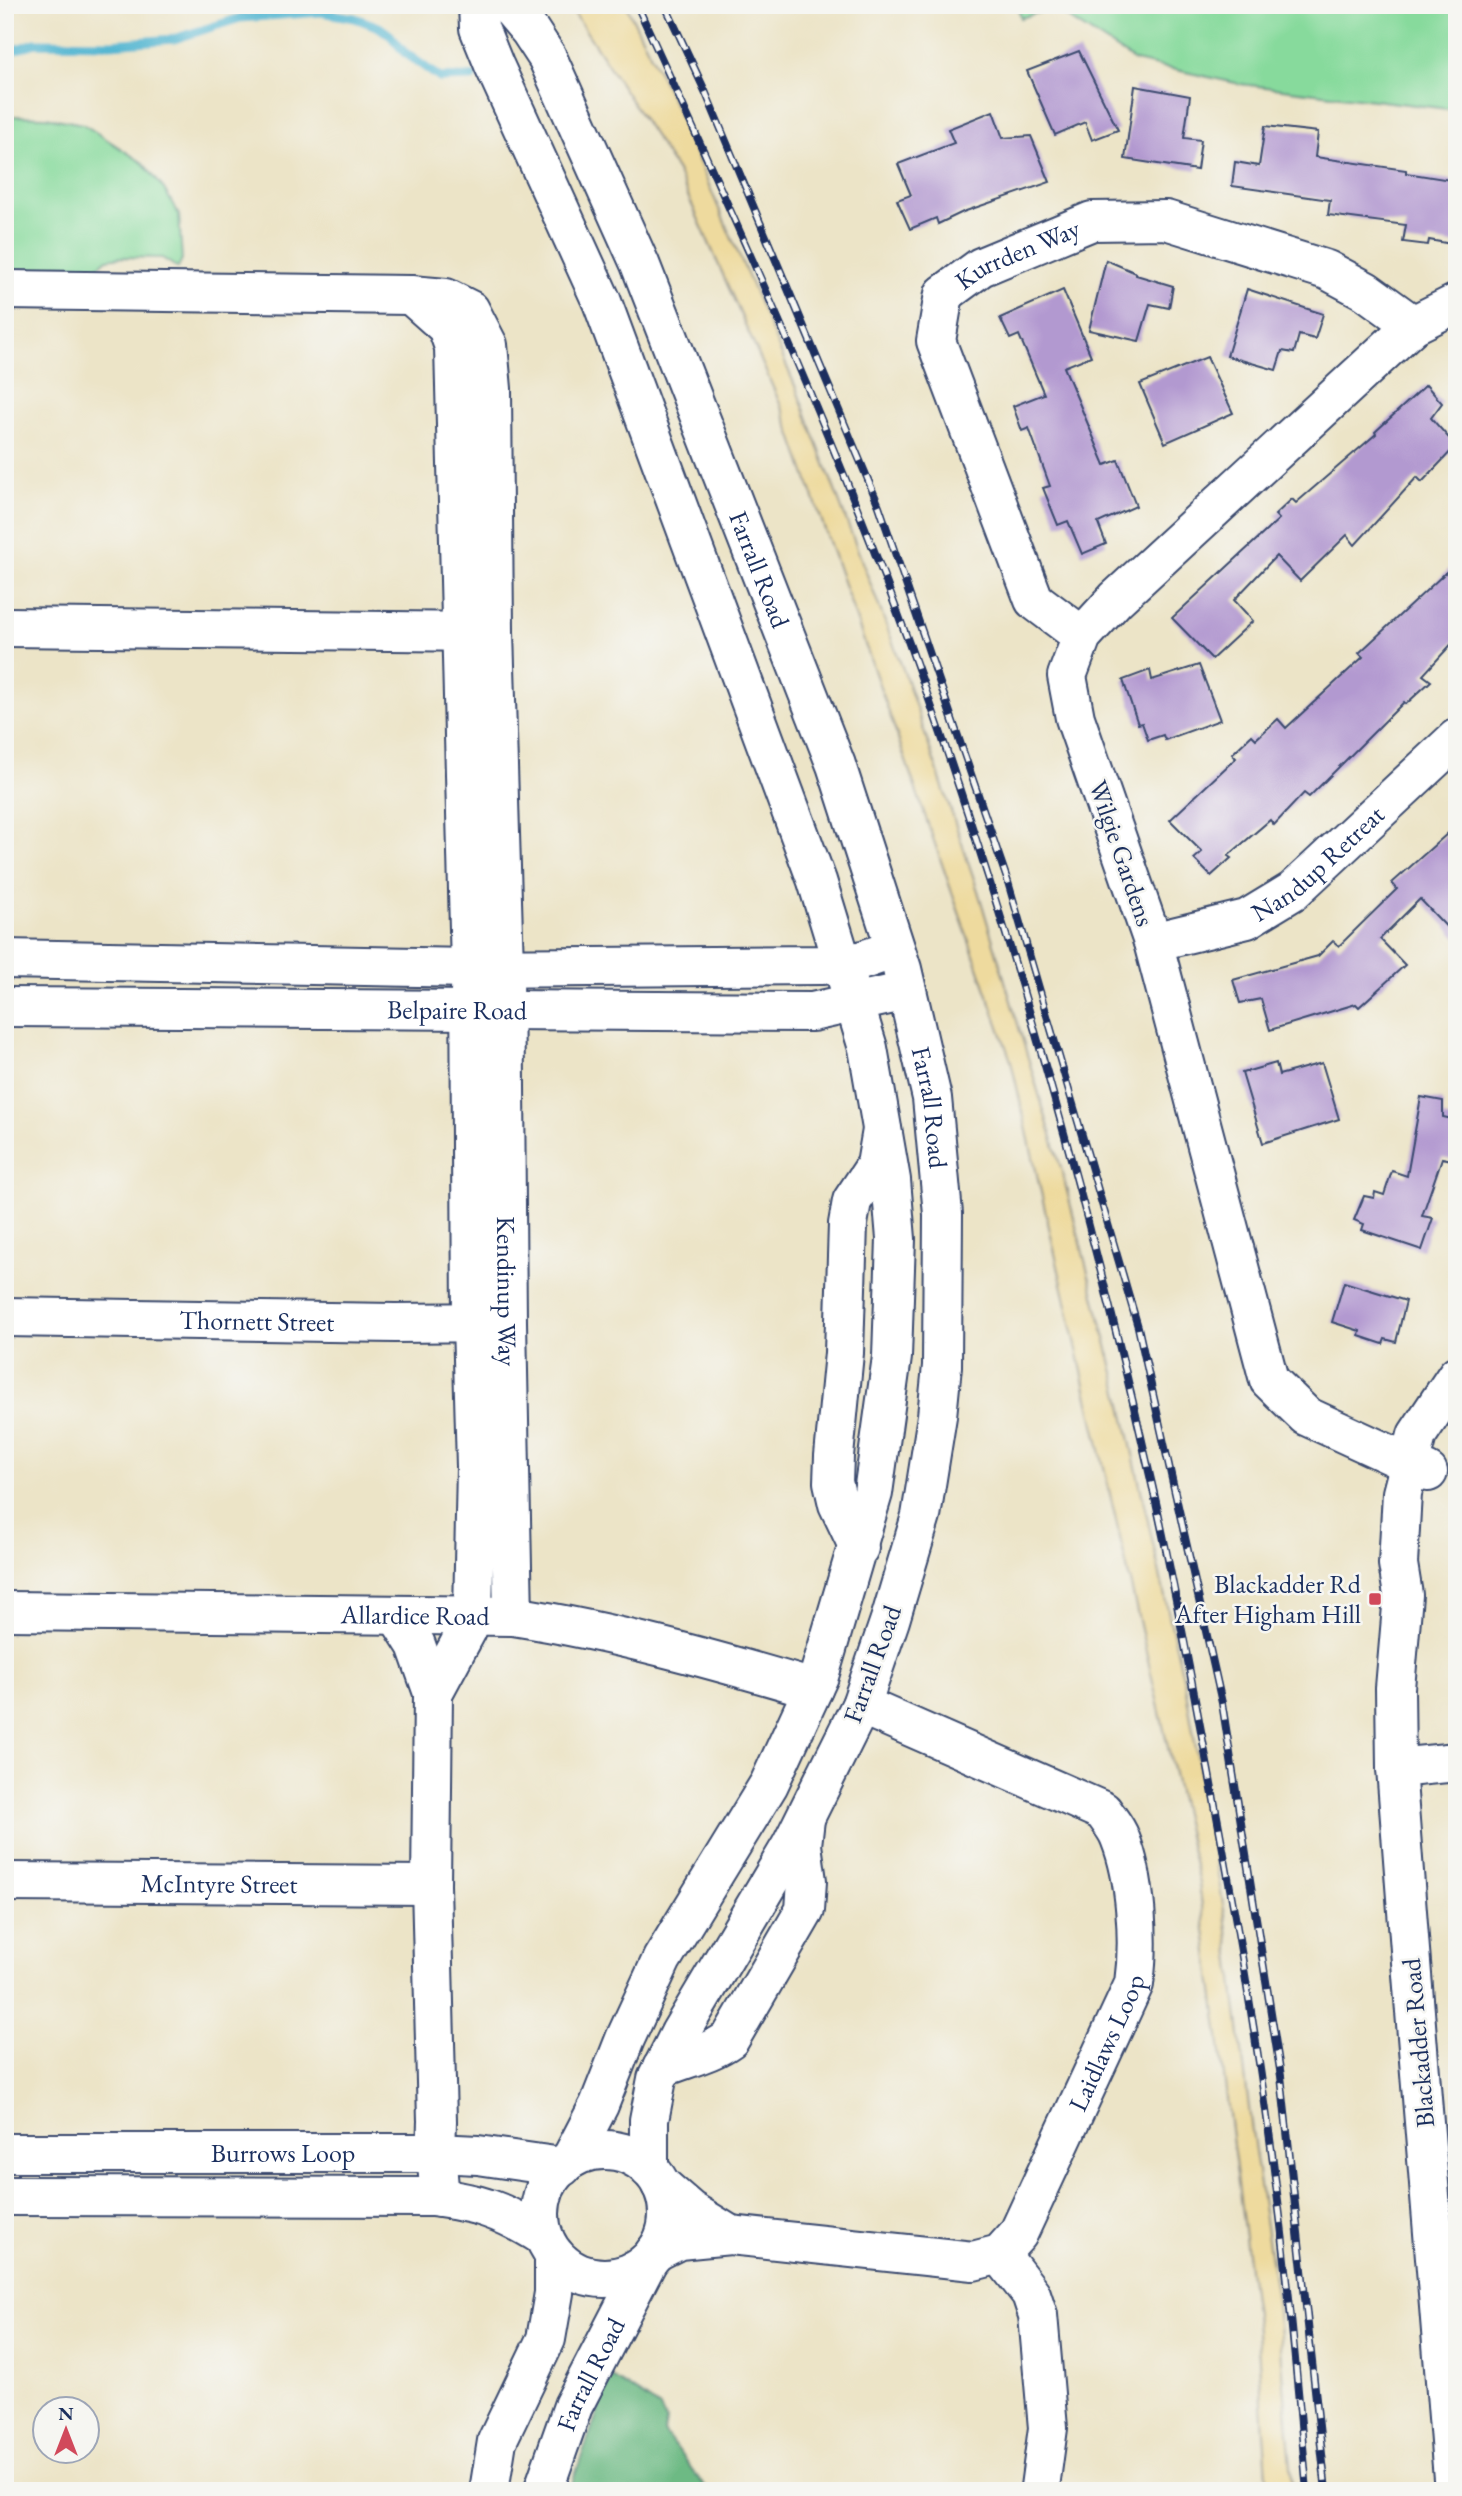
<svg xmlns="http://www.w3.org/2000/svg" width="1462" height="2496" viewBox="0 0 1462 2496" font-family="'EB Garamond',serif">
<style>
.green{fill:#87da9c;stroke:#51847d;stroke-width:2}
.forest{fill:#6dba84;stroke:#447471;stroke-width:2}
.sand{fill:#eeda9e;stroke:#84847e;stroke-width:2}
.lines{fill:none;stroke-linecap:round;stroke-linejoin:round}
.stream{stroke:#52b6d1;stroke-width:9}
.building{fill:#b299d0}
.minor-casing{stroke:#3a4a6e;stroke-width:42}
.major-casing{stroke:#3a4a6e;stroke-width:42}
.minor{stroke:#fff;stroke-width:38}
.major{stroke:#fff;stroke-width:38}
.rail-casing{stroke:#1b2f5e;stroke-width:8}
.rail{stroke:#f6f6f2;stroke-width:5;stroke-dasharray:16;stroke-linecap:butt}
.poi-dot{fill:#d1495b;stroke:#f6f6f2;stroke-width:2.5}
.labels{text-anchor:middle;stroke-width:5;stroke-linejoin:round;paint-order:stroke}
.street-label{font-size:26px;fill:#1b2f5e;stroke:#f6f6f2}
.poi-label{font-size:26px;fill:#1b2f5e;stroke:#f6f6f2;text-anchor:end}
</style>
<rect width="100%" height="100%" fill="#f6f6f2"/>
<filter id="ink" filterUnits="userSpaceOnUse"><feTurbulence type="fractalNoise" baseFrequency=".0143" numOctaves="2"/><feDisplacementMap in="SourceGraphic" scale="14" xChannelSelector="R" yChannelSelector="G"/><feConvolveMatrix kernelMatrix="1 2 1 2 8 2 1 2 1" color-interpolation-filters="sRGB"/></filter>
<filter id="wash" filterUnits="userSpaceOnUse"><feTurbulence type="fractalNoise" baseFrequency=".00686" numOctaves="4" result="noise"/><feDisplacementMap in="SourceGraphic" scale="28" xChannelSelector="R" yChannelSelector="G"/><feGaussianBlur stdDeviation="1.57" result="paint"/><feColorMatrix in="noise" values="0 0 0 0 0 0 0 0 0 0 0 0 0 0 0 0 0 1.4 0 .05"/><feComposite in="paint" operator="in"/></filter>
<g filter="url(#wash)">
<rect width="100%" height="100%" fill="#ece4c7"/>
<g class="green">
<polygon points="1017,5 1457,5 1457,110 1240,84 1135,61 1053,8 1021,18"/>
<polygon points="14,116 46,117 83,124 143,163 164,189 179,215 182,260 178,268 162,258 122,257 107,259 94,270 5,270 5,117"/>
</g>
<polygon class="forest" points="611,2376 660,2408 666,2421 664,2432 708,2491 569,2491"/>
<polygon class="sand" points="569,5 626,5 671,97 796,388 904,672 978,891 1061,1168 1119,1392 1186,1691 1225,1915 1251,2124 1277,2301 1293,2491 1268,2491 1257,2330 1199,1883 1011,1061 783,410 677,171"/>
<g class="lines">
<polyline class="stream" points="5,53 35,43 111,44 174,39 240,18 321,12 355,18 379,27 390,35 404,52 440,78 472,77"/>
</g>
<g id="blocks">
<g class="building">
<polygon points="1079,51 1118,130 1092,140 1085,122 1055,135 1027,71"/>
<polygon points="1135,86 1190,96 1184,138 1201,140 1197,170 1125,159"/>
<polygon points="993,111 1003,138 1031,136 1050,182 963,212 938,224 936,218 910,229 897,200 911,195 898,164 954,143 948,129"/>
<polygon points="1265,126 1318,132 1315,157 1406,170 1406,173 1457,181 1457,245 1429,240 1428,245 1403,242 1406,225 1328,215 1330,200 1232,186 1235,162 1259,166"/>
<polygon points="1106,260 1136,273 1136,275 1173,286 1169,308 1150,304 1139,341 1089,330"/>
<polygon points="1247,289 1323,314 1315,339 1299,335 1294,353 1282,351 1276,370 1227,356"/>
<polygon points="1063,290 1091,356 1064,367 1105,465 1118,460 1136,506 1098,523 1106,544 1082,554 1068,521 1058,525 1043,488 1050,486 1029,428 1022,431 1013,406 1044,394 1019,335 1010,339 1000,318"/>
<polygon points="1207,357 1233,413 1165,443 1140,384"/>
<polygon points="1426,385 1442,403 1431,418 1456,446 1422,482 1417,477 1355,545 1347,535 1300,581 1276,556 1234,600 1253,621 1212,659 1172,618 1279,519 1275,515 1292,499 1296,503 1376,434 1375,432"/>
<polygon points="1457,562 1457,638 1423,675 1431,681 1406,704 1404,702 1309,797 1304,793 1274,825 1270,820 1228,856 1231,858 1211,876 1194,859 1202,852 1170,820 1236,758 1232,754 1252,735 1256,739 1278,719 1286,728 1363,657 1359,653"/>
<polygon points="1199,665 1220,720 1165,740 1163,735 1148,740 1142,723 1138,724 1123,680 1150,670 1152,680"/>
<polygon points="1457,825 1457,938 1420,899 1380,939 1405,965 1359,1007 1356,1004 1270,1030 1261,999 1240,1003 1233,980 1318,956 1333,941 1339,946 1397,889 1392,883"/>
<polygon points="1276,1063 1279,1075 1322,1063 1339,1119 1263,1143 1242,1073"/>
<polygon points="1421,1097 1443,1101 1443,1117 1457,1120 1457,1161 1442,1158 1422,1216 1433,1218 1422,1250 1362,1230 1364,1224 1354,1220 1364,1196 1374,1198 1375,1192 1384,1195 1392,1171 1407,1176"/>
<polygon points="1344,1282 1406,1301 1396,1342 1385,1339 1383,1344 1359,1336 1360,1331 1332,1322"/>
</g>
</g>
</g>
<g filter="url(#ink)">
<use href="#blocks" fill-opacity="0" stroke="#3a4a6e" stroke-width="2"/>
<g class="lines">
<defs>
<g id="minor">
<path id="s1" d="M5,290L411,295L446,298L470,310L488,345L492,389L494,632L504,967L507,1322L513,1616"/>
<polyline points="411,295 447,327 454,347 470,968 472,1323 476,1467 473,1614 467,1630 433,1693"/>
<polyline points="5,627 486,632"/>
<path id="s2" d="M1082,636L1034,600L936,341L944,294L981,267L1092,221L1166,220L1327,270L1366,291L1413,325"/>
<path id="s3" d="M1153,942L1247,919L1293,891L1457,738"/>
<polyline points="5,959 470,968 821,965 860,961 895,949"/>
<path id="s4" d="M5,1007L812,1012L907,991"/>
<path id="s5" d="M5,1317L395,1323L497,1322"/>
<polyline points="1428,1472 1306,1416 1269,1380 1153,942 1075,718 1067,676 1082,636 1116,599 1413,325 1457,303"/>
<polyline points="859,1548 838,1504 833,1482 834,1456 844,1353 848,1224 852,1201 876,1165 882,1130"/>
<path id="s6" d="M5,1611L513,1616C615,1632 715,1660 813,1689"/>
<polyline points="397,1615 416,1645 433,1693 431,1885 437,2121 436,2153 440,2198"/>
<polyline points="1396,1768 1457,1762"/>
<path id="s7" d="M5,1882L431,1885"/>
<path d="M662,2068C685,2058 709,2054 730,2039L805,1910L807,1881L802,1845L805,1819"/>
<path id="s8" d="M5,2153H436L478,2155L562,2167"/>
<polyline points="661,2185 691,2211 730,2235"/>
<path d="M5,2196L431,2197C480,2203 501,2210 543,2236"/>
<path id="s9" d="M655,2252L679,2240L730,2235L973,2261L1000,2254L1018,2234L1134,1984C1140,1941 1136,1878 1120,1838C1117,1829 1109,1820 1103,1811L861,1705"/>
<polyline points="1000,2254 1031,2294 1038,2315 1048,2428 1040,2487"/>
<polyline points="1454,2491 1410,1950 1396,1768 1395,1688 1403,1595 1398,1564 1402,1493 1417,1435 1457,1375"/>
</g>
<g id="major">
<polyline points="478,5 479,28 494,65 602,302 817,881 868,1048 891,1180 896,1239 892,1357 873,1493 819,1676 769,1784 662,1959 625,2039 599,2105 571,2159"/>
<path id="s10" d="M508,5L530,31L547,57L640,264L836,765L902,969L932,1098L943,1214L942,1366L937,1416L921,1516L890,1620L861,1705L791,1846L680,2033L657,2079L649,2120V2169"/>
<circle cx="604" cy="2214" r="64"/>
<polyline points="489,2491 497,2441 546,2339 554,2293 554,2255"/>
<path id="s11" d="M543,2491L573,2406L648,2261"/>
</g>
</defs>
<use href="#minor" class="minor-casing"/>
<use href="#major" class="major-casing"/>
<use href="#minor" class="minor"/>
<use href="#major" class="major"/>
<defs>
<g id="rail">
<path d="M637,5C740,230 843,455 925,688C1017,950 1092,1218 1153,1489C1171,1569 1186,1650 1201,1731C1230,1884 1258,2038 1277,2193C1290,2292 1298,2391 1307,2491"/>
<polyline points="665,5 705,91 879,506 1008,882 1138,1327 1222,1703 1281,2076 1326,2491"/>
</g>
</defs>
<use href="#rail" class="rail-casing"/>
<use href="#rail" class="rail"/>
</g>
</g>
<rect class="poi-dot" x="1368" y="1592" width="14" height="14" rx="3.5"/>
<g class="labels">
<g class="street-label">
<text dy="9" stroke="none"><textPath href="#s2" startOffset="469">Kurrden Way</textPath></text>
<text dy="9" stroke="none"><textPath href="#s10" startOffset="620">Farrall Road</textPath></text>
<text transform="translate(1122 853) rotate(71)" y="9">Wilgie Gardens</text>
<text dy="9" stroke="none"><textPath href="#s3" startOffset="187">Nandup Retreat</textPath></text>
<text dy="9" stroke="none"><textPath href="#s4" startOffset="452">Belpaire Road</textPath></text>
<text dy="9" stroke="none"><textPath href="#s10" startOffset="1186">Farrall Road</textPath></text>
<text dy="9" stroke="none"><textPath href="#s1" startOffset="1454">Kendinup Way</textPath></text>
<text dy="9" stroke="none"><textPath href="#s5" startOffset="252">Thornett Street</textPath></text>
<text dy="9" stroke="none"><textPath href="#s6" startOffset="410">Allardice Road</textPath></text>
<text transform="translate(872 1664) rotate(-70)" y="9">Farrall Road</text>
<text dy="9" stroke="none"><textPath href="#s7" startOffset="214">McIntyre Street</textPath></text>
<text dy="9" stroke="none"><textPath href="#s9" startOffset="588">Laidlaws Loop</textPath></text>
<text transform="translate(1418 2043) rotate(-95)" y="9">Blackadder Road</text>
<text dy="9" stroke="none"><textPath href="#s8" startOffset="278">Burrows Loop</textPath></text>
<text dy="9" stroke="none"><textPath href="#s11" startOffset="126">Farrall Road</textPath></text>
</g>
<g class="poi-label">
<text x="1361" y="1593">Blackadder Rd<tspan x="1361" dy="30">After Higham Hill</tspan></text>
</g>
</g>
<rect width="1462" height="2496" fill="none" stroke="#f6f6f2" stroke-width="28"/>
<g transform="translate(66 2430)"><circle r="33" fill="#f6f6f2" stroke="#9ea6b7" stroke-width="2"/>
<path d="M0-5L12 26L0 18L-12 26Z" fill="#d1495b"/>
<text y="-10" font-size="19" font-weight="bold" text-anchor="middle" fill="#1b2f5e">N</text>
</g>
</svg>
